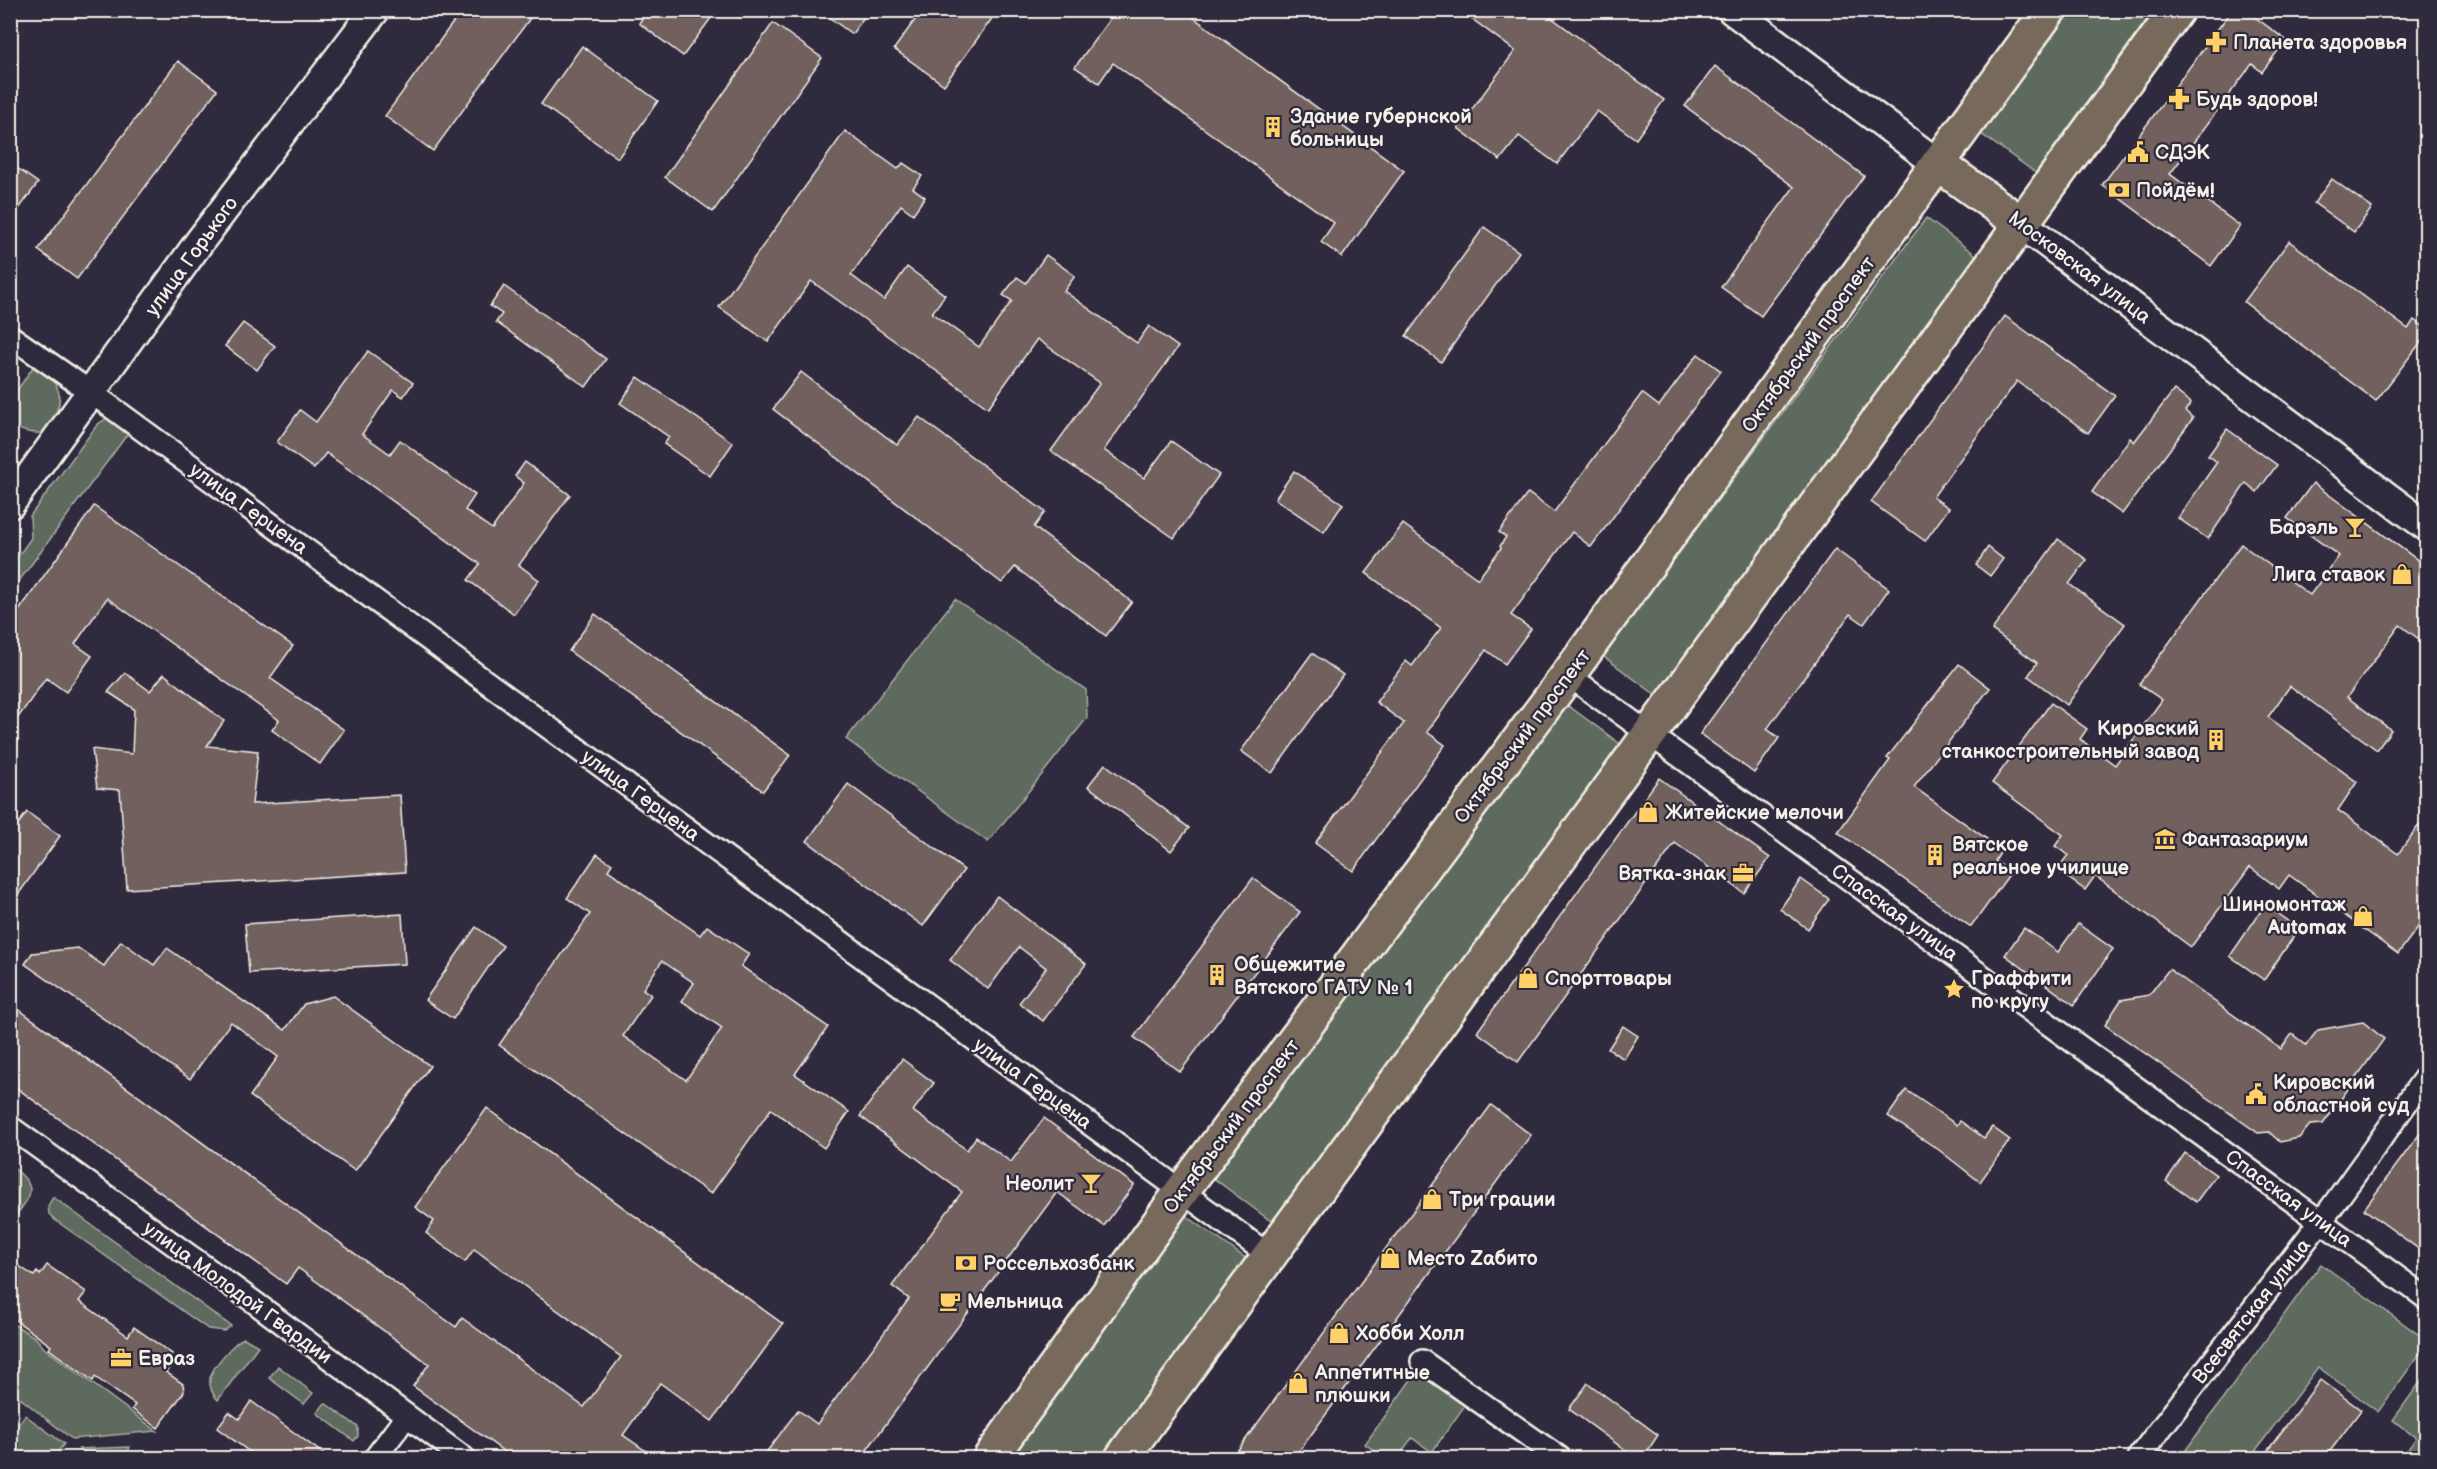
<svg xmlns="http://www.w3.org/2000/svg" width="2437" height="1469" viewBox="0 0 2437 1469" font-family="'Balsamiq Sans',sans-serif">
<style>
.green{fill:#5f6a5f;stroke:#aaaea4;stroke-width:1.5}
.building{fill:#72605f;stroke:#f4f1e8;stroke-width:1.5;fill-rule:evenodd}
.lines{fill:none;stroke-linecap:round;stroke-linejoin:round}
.street-casing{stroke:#f4f1e8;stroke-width:26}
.secondary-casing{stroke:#f4f1e8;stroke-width:33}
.primary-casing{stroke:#f4f1e8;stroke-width:38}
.street{stroke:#2f2a3d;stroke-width:21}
.secondary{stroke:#2f2a3d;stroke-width:28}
.primary{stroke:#77695c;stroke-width:33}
.labels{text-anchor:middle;stroke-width:4.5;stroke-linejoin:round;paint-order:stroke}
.poi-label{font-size:20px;font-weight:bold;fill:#f4f1e8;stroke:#2f2a3d;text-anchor:start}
.street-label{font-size:20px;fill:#f4f1e8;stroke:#2f2a3d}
</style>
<rect width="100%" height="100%" fill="#2f2a3d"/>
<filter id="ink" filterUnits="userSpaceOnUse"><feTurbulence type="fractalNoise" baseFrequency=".0167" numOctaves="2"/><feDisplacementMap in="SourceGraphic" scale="12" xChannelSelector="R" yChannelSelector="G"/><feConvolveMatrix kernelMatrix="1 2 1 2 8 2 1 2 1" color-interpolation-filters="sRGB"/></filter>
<g filter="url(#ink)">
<g class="green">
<polygon points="2070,11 2153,11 2036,173 1981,134"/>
<polygon points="1926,218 1980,258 1657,696 1603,656"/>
<path d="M38,360C63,389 68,401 43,433C30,433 21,432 11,424V399Z"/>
<polygon points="108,417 132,428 11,592 11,566 31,538 30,516 97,425"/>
<polygon points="955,599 1086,690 1087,718 988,842 846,739"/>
<polygon points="1566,704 1627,749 1272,1222 1212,1177"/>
<path d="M11,1166C42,1189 30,1196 11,1222Z"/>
<polygon points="53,1197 231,1326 224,1331 208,1329 55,1220 49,1214 48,1206"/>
<polygon points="1184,1214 1248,1260 1102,1458 1007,1458"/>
<polygon points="2321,1264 2426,1340 2426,1345 2378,1412 2318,1367 2250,1458 2180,1458"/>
<polygon points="10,1322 36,1338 44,1348 157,1431 72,1439 11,1391"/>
<path d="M244,1338L258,1346L218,1400C212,1394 209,1386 210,1378C212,1367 234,1342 244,1338Z"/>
<polygon points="278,1366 313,1393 304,1404 269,1378"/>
<polygon points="1420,1367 1468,1401 1432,1452 1412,1438 1397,1458 1385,1458 1365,1444"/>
<polygon points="2426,1374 2426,1458 2402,1458 2416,1438 2393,1420"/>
<polygon points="325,1403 358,1427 358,1436 354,1441 317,1413"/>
<polygon points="25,1415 64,1444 53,1458 11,1458 11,1434"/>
<polygon points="130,1447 125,1458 92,1458 79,1449"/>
</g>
<g class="building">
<polygon points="462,10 536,10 433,151 385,116"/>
<polygon points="648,10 717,10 683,56 639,23"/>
<polygon points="819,10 869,10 852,34"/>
<polygon points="922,10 998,10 944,85 894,49"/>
<polygon points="1116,10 1183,10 1404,171 1342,257 1321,242 1334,223 1113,63 1099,83 1075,67"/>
<polygon points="1460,10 1541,10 1664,100 1636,139 1597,111 1557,164 1519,136 1500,160 1458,128 1515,51"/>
<polygon points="2232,10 2245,10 2286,40 2262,72 2252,64 2170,174 2240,226 2211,266 2102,185"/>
<polygon points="773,23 822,58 713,212 665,177"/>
<polygon points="582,46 658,101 618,158 541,104"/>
<polygon points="178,61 217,90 77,279 38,250"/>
<polygon points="1715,66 1864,176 1761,316 1721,287 1794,187 1685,106"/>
<polygon points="845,131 898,169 903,163 922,176 913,188 925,197 913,214 901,205 851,275 884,300 907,267 945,295 932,313 979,347 1012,301 1003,295 1017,277 1026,283 1046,255 1075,276 1064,291 1137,343 1149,326 1178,347 1104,450 1144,478 1171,441 1219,475 1174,538 1051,451 1100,383 1037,339 988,408 811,281 768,342 719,307"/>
<polygon points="10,163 38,183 10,221"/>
<polygon points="2332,179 2372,208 2354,232 2314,203"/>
<polygon points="1484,227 1519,252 1441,362 1406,336"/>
<polygon points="2289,241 2408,329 2414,320 2427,329 2427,334 2376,401 2244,302"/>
<polygon points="504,286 606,359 586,387 496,322 502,314 490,306"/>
<polygon points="2005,316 2115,396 2088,433 2017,381 1933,497 1949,508 1925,541 1871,502"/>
<polygon points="243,323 275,346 257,370 225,346"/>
<polygon points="368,351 413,383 403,397 393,390 362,434 390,454 400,440 475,495 465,510 492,529 524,483 515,476 525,462 570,495 519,565 539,580 514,614 468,580 480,564 326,453 314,469 277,442 300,410 316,422"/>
<polygon points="1698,354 1721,371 1591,547 1572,532 1511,615 1531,629 1505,664 1486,650 1427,732 1445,745 1353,871 1315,843 1404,723 1376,702 1406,661 1412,666 1441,628 1366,573 1403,524 1478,579 1501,548 1500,546 1506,537 1499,532 1528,493 1554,512 1642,393 1659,406"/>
<polygon points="801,372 897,445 919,417 1045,512 1034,527 1132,602 1106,636 1015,567 1002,583 773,409"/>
<polygon points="638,377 733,443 710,476 664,444 669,437 620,403"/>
<polygon points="2174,390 2191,403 2185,411 2193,418 2122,514 2092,492 2130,438 2134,442"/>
<polygon points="2227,429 2277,465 2257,492 2246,483 2208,539 2178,518 2217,462 2208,456"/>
<polygon points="1294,471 1343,504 1324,532 1275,499"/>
<polygon points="2313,483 2427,567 2427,645 2400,625 2347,697 2391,730 2377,750 2290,686 2268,717 2357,782 2338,810 2398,854 2427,814 2427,915 2398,954 2289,875 2279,889 2250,867 2191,947 2095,876 2085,890 2057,870 2068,855 2055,846 2063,835 1992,783 2051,703 2087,729 2080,739 2115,765 2162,700 2139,684 2241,544 2310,595 2339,556 2287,518"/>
<polygon points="94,506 293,646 270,678 344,730 320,764 272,730 279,720 107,598 75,644 92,656 66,692 46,678 10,729 10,623"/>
<polygon points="2058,539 2087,560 2069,584 2125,624 2067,705 2028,676 2037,663 1992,630"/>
<polygon points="1988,547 2003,559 1990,576 1976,565"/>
<polygon points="1835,549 1889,589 1864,624 1850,614 1767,729 1779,738 1754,773 1700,734"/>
<polygon points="595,614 790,755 763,791 569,651"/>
<polygon points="1312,653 1343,675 1272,773 1241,751"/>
<polygon points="1959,664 1990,688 1914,787 2002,850 1995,861 2011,872 1971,927 1838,832 1890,760 1887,758"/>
<polygon points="125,673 150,691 164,674 224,721 207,746 258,751 252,804 400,795 405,872 127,889 120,790 97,788 92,749 132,754 134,709 108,692"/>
<polygon points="1105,764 1189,828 1171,851 1088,786"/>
<polygon points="1659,778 1770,858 1744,893 1675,843 1518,1062 1477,1032"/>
<polygon points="848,784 964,870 923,926 807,841"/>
<polygon points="27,812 60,836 10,906 10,835"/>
<path d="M597,854L612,864L608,870L700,935L707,926L749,954L741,966L828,1027L795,1074L849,1112L824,1148L771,1109L711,1194L499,1045L590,914L567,898ZM662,961L694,983L682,1001L722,1028L686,1080L623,1036L651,995L643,989Z"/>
<polygon points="1253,878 1300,912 1180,1072 1134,1037"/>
<polygon points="1801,879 1829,899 1808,929 1780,909"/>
<polygon points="997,896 1086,964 1043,1021 1019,1003 1046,968 1019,947 988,989 950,960"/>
<polygon points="2265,905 2299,929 2264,980 2230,956"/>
<polygon points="402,914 405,964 249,973 245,924"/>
<polygon points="2078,924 2113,949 2074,1005 2005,955 2024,928 2058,952"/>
<polygon points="476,927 503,946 453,1019 425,1000"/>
<polygon points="121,941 154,965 167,948 285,1030 304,1004 333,996 430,1066 355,1171 250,1096 278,1057 231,1022 190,1079 25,964 32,953 78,948 104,966"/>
<polygon points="2169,969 2281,1049 2292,1034 2306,1045 2318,1030 2363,1022 2384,1039 2323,1124 2310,1125 2299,1138 2280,1142 2269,1132 2258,1133 2105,1025 2121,1000 2149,995"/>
<polygon points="10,1003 456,1327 462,1318 584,1407 621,1357 474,1249 465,1262 426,1233 434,1221 415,1207 487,1108 783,1324 712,1421 660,1383 623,1435 656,1458 513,1458 413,1386 429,1364 298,1268 286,1284 10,1083"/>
<polygon points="1623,1026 1638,1036 1624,1059 1608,1049"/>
<polygon points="902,1059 934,1083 913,1111 967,1150 976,1137 1011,1162 1044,1118 1134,1185 1104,1226 1057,1192 861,1458 762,1458 798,1410 817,1424 909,1299 892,1286 962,1192 860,1116"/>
<polygon points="1906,1090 1957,1125 1960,1121 1984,1138 1992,1127 2010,1140 1980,1182 1939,1150 1888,1116"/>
<polygon points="1491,1105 1531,1135 1294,1458 1232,1458"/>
<polygon points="2427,1124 2427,1255 2364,1209"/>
<polygon points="2185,1153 2216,1175 2196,1202 2166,1181"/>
<polygon points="10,1260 34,1276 37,1272 40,1275 47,1265 86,1292 79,1301 128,1336 134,1327 172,1354 165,1364 170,1367 166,1372 183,1384 184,1392 158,1428 132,1409 135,1405 95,1377 93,1381 49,1349 51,1346 10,1316"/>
<polygon points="2320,1380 2361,1410 2325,1458 2262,1458"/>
<polygon points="1588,1383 1658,1435 1643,1458 1636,1458 1569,1409"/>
<polygon points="251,1401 329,1458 258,1458 217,1428 229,1412 239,1419"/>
</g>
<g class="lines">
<defs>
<g id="street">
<polyline points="10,336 92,393 1270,1256"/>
<polyline points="1568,675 2426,1298"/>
<polyline points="10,1127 254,1302 464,1458"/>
<polyline points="1422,1361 1560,1458"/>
<polyline points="375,1458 406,1417"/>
<polyline points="2138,1458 2331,1208 2426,1076"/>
</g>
<g id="secondary">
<polyline points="1732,10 1938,164"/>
<polyline points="2023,225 2426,526"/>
<polyline points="10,504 200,241 375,10"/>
</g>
<g id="primary">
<polyline points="1938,164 2023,225"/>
<polyline points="990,1458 1181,1192 1568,675 2049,10"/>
<polyline points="1122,1458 2177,10"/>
</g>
</defs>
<use href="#street" class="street-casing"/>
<use href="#secondary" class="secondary-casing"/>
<use href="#primary" class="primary-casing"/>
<use href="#street" class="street"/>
<use href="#secondary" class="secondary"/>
<use href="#primary" class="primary"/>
</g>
</g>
<defs>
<symbol id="pharmacy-bare" viewBox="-9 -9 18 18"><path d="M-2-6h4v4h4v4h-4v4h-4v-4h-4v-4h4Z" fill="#ffd166" stroke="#2f2a3d" stroke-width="2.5" paint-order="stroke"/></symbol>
<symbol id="building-bare" viewBox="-9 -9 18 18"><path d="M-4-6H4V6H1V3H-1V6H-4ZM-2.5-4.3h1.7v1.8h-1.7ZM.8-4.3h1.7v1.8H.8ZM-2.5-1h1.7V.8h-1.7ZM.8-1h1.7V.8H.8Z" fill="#ffd166" stroke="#2f2a3d" stroke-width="2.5" paint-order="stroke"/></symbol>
<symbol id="civic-bare" viewBox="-9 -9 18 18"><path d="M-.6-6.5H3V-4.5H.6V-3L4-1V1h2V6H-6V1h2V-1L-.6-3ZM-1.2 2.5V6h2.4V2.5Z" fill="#ffd166" stroke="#2f2a3d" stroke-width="2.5" paint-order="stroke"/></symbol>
<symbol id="bank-bare" viewBox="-9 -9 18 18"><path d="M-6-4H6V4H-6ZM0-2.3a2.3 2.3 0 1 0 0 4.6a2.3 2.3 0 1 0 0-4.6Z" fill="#ffd166" stroke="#2f2a3d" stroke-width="2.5" paint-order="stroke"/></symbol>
<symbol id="bar-bare" viewBox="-9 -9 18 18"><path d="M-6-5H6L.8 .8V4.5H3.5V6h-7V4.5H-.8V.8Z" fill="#ffd166" stroke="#2f2a3d" stroke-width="2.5" paint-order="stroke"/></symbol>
<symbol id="shop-bare" viewBox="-9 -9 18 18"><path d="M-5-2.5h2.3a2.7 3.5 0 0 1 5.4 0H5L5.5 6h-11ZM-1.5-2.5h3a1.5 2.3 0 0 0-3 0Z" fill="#ffd166" stroke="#2f2a3d" stroke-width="2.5" paint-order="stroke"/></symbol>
<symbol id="museum-bare" viewBox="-9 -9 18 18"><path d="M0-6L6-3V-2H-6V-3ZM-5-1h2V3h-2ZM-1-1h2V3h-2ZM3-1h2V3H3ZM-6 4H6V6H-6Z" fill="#ffd166" stroke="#2f2a3d" stroke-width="2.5" paint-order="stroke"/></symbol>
<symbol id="office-bare" viewBox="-9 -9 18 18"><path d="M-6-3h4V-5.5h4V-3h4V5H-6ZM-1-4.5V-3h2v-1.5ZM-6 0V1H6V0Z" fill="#ffd166" stroke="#2f2a3d" stroke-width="2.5" paint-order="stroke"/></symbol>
<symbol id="sight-bare" viewBox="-9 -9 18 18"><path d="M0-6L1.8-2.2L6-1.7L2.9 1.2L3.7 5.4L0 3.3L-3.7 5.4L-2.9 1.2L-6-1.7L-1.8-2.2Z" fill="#ffd166" stroke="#2f2a3d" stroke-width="2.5" paint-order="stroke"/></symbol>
<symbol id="cafe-bare" viewBox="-9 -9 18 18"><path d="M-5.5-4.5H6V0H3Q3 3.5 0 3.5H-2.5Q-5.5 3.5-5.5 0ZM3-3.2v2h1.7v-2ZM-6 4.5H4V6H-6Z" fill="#ffd166" stroke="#2f2a3d" stroke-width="2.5" paint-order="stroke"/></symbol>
</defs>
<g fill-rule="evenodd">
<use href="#pharmacy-bare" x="2201" y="27" width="30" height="30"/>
<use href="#pharmacy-bare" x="2164" y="84" width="30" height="30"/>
<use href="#building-bare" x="1258" y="112" width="30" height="30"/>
<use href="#civic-bare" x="2123" y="137" width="30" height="30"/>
<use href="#bank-bare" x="2104" y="175" width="30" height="30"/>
<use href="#bar-bare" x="2340" y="512" width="30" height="30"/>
<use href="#shop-bare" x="2387" y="559" width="30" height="30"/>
<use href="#building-bare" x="2201" y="725" width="30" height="30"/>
<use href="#shop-bare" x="1633" y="797" width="30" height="30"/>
<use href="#museum-bare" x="2150" y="824" width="30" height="30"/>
<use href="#building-bare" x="1920" y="840" width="30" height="30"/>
<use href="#office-bare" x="1728" y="858" width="30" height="30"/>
<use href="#shop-bare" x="2348" y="901" width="30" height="30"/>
<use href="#building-bare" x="1202" y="960" width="30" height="30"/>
<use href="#shop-bare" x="1513" y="963" width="30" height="30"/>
<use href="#sight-bare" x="1939" y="974" width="30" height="30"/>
<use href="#civic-bare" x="2241" y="1079" width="30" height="30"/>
<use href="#bar-bare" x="1076" y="1168" width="30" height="30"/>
<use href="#shop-bare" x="1417" y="1184" width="30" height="30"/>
<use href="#shop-bare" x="1375" y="1243" width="30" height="30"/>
<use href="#bank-bare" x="951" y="1248" width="30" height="30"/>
<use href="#cafe-bare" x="935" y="1286" width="30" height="30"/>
<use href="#shop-bare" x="1324" y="1318" width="30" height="30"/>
<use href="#office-bare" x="106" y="1343" width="30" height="30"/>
<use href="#shop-bare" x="1283" y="1368" width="30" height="30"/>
</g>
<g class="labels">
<g class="poi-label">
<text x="2233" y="49">Планета здоровья</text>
<text x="2196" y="106">Будь здоров!</text>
<text x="1290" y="123">Здание губернской<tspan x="1290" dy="23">больницы</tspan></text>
<text x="2155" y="159">СДЭК</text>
<text x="2136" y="197">Пойдём!</text>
<text x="2338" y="534" text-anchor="end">Барэль</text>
<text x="2385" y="581" text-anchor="end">Лига ставок</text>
<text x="2199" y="735" text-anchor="end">Кировский<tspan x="2199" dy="23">станкостроительный завод</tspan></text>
<text x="1665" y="819">Житейские мелочи</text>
<text x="2182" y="846">Фантазариум</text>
<text x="1952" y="851">Вятское<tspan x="1952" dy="23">реальное училище</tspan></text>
<text x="1726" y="880" text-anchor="end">Вятка-знак</text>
<text x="2346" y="911" text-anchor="end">Шиномонтаж<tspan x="2346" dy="23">Automax</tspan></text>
<text x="1234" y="971">Общежитие<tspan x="1234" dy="23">Вятского ГАТУ № 1</tspan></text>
<text x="1545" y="985">Спорттовары</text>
<text x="1971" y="985">Граффити<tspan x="1971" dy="23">по кругу</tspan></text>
<text x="2273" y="1089">Кировский<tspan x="2273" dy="23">областной суд</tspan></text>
<text x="1074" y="1190" text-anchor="end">Неолит</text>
<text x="1449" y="1206">Три грации</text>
<text x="1407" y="1265">Место Zабито</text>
<text x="983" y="1270">Россельхозбанк</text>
<text x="967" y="1308">Мельница</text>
<text x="1356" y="1340">Хобби Холл</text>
<text x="138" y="1365">Евраз</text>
<text x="1315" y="1379">Аппетитные<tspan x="1315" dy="23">плюшки</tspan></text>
</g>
<g class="street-label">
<text transform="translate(191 256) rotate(-54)" y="7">улица Горького</text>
<text transform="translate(2080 267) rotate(37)" y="7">Московская улица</text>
<text transform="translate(1808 344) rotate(-54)" y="7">Октябрьский проспект</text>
<text transform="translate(249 508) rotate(36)" y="7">улица Герцена</text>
<text transform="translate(1522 736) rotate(-53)" y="7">Октябрьский проспект</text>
<text transform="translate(641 795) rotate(36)" y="7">улица Герцена</text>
<text transform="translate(1895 912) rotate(36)" y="7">Спасская улица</text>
<text transform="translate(1033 1083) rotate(36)" y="7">улица Герцена</text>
<text transform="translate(1231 1126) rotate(-53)" y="7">Октябрьский проспект</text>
<text transform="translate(2289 1198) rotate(36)" y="7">Спасская улица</text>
<text transform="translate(238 1292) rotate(36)" y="7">улица Молодой Гвардии</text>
<text transform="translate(2251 1311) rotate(-52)" y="7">Всесвятская улица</text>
</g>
</g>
<rect width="2437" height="1469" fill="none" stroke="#2f2a3d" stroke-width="36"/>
<rect x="18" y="18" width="2401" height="1433" fill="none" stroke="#f4f1e8" stroke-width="2" filter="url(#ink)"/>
</svg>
